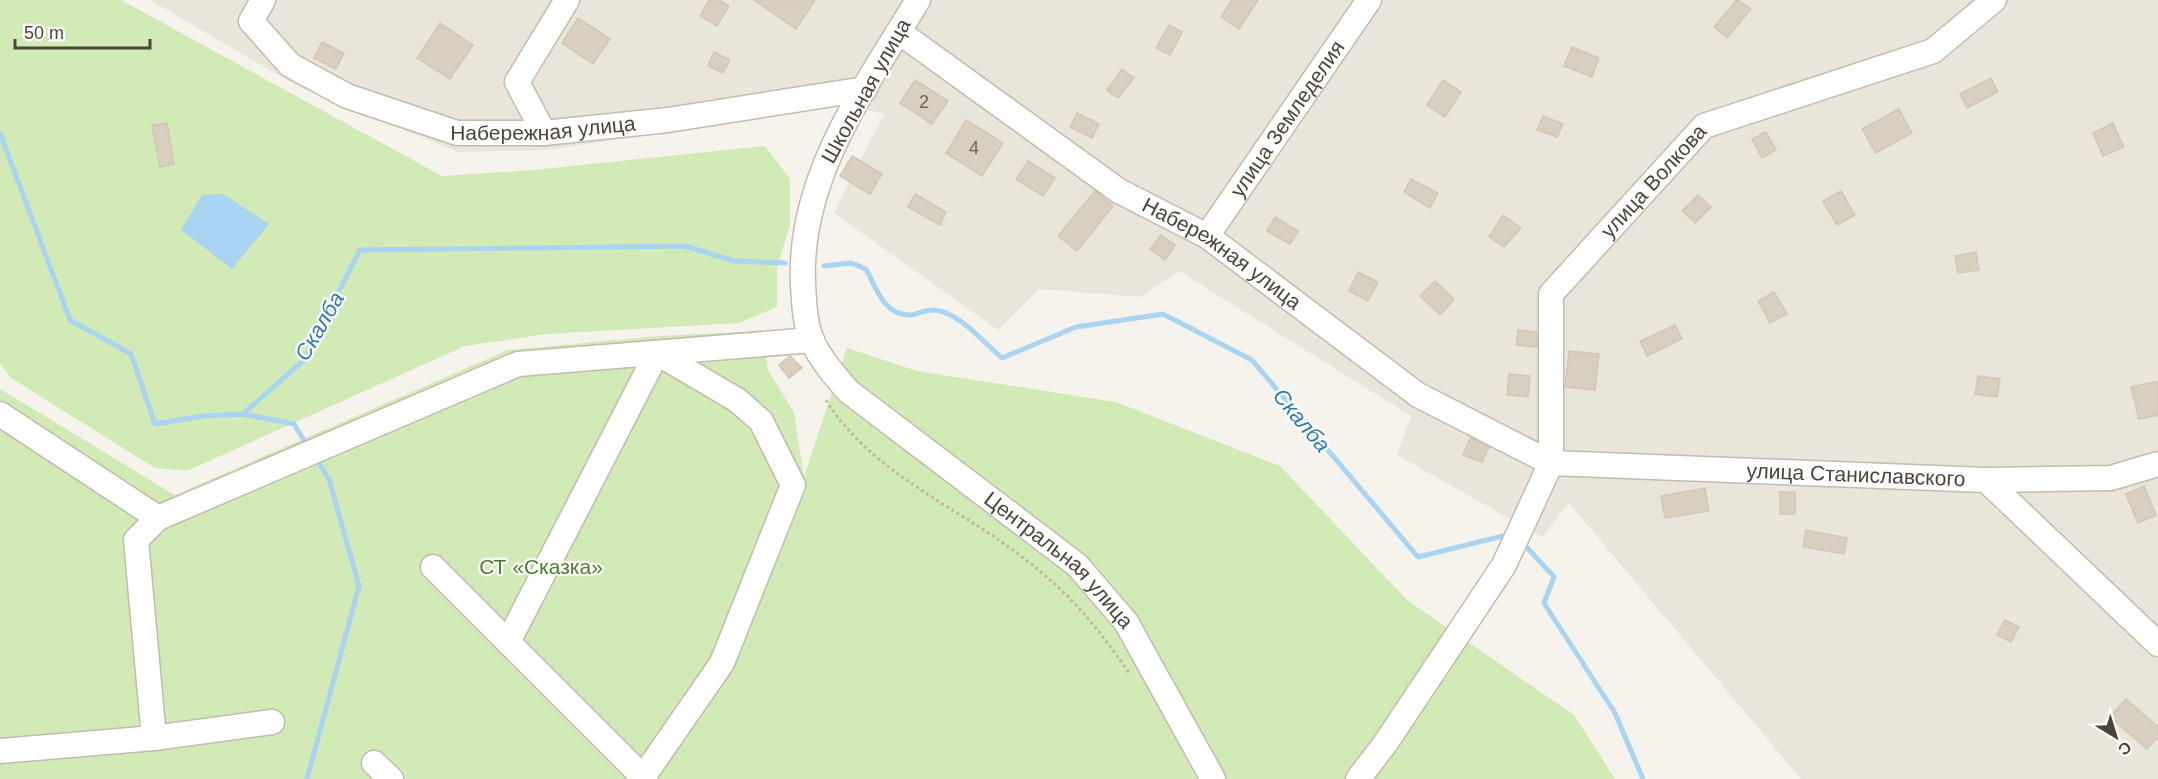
<svg xmlns="http://www.w3.org/2000/svg" width="2158" height="779" viewBox="0 0 2158 779" font-family="Arial,sans-serif">
<style>
.residential{fill:#eae5da}
.green{fill:#d2eab5}
.water{fill:#a9d4f2}
.lines{fill:none;stroke-linecap:round;stroke-linejoin:round}
.stream{stroke:#a9d4f2;stroke-width:5}
.building{fill:#d8cfc1;stroke:#d3c7b4;stroke-width:1.5}
.minor-casing{stroke:#c2bbae;stroke-width:27}
.path{stroke:#c4b79f;stroke-width:3;stroke-dasharray:3 3;stroke-linecap:butt}
.minor{stroke:#fff;stroke-width:24}
.labels{text-anchor:middle;stroke-width:4.5;stroke-linejoin:round;paint-order:stroke}
.number-label{font-size:18px;fill:#6e675b}
.street-label{font-size:21px;fill:#4b4439;stroke:#fff}
.park-label{font-size:21px;fill:#4a7f2a;stroke:#fff}
.water-label{font-size:22px;font-style:italic;fill:#2e7ab2;stroke:#fff}
</style>
<rect width="100%" height="100%" fill="#f6f3ec"/>
<polygon class="residential" points="150,0 2158,0 2158,779 1801,779 1569,503 1542,537 1397,455 1411,416 1179,271 1140,297 1039,289 998,330 834,213 884,114 849,105 547,150 458,152 297,86"/>
<g class="green">
<polygon points="0,0 121,0 442,176 533,170 765,146 790,179 790,225 777,267 777,307 739,323 547,334 465,346 187,471 155,468 11,378 0,363"/>
<polygon points="763,331 768,370 794,412 804,476 847,348 917,371 1116,402 1280,466 1407,600 1574,715 1615,779 0,779 0,389 175,495 508,350 659,336"/>
</g>
<polygon class="water" points="223,194 269,224 232,269 181,230 202,195"/>
<g class="lines">
<g class="stream">
<polyline points="0,133 70,320 131,354 155,424 202,416 243,414 304,360 360,250 685,246 734,261 785,263"/>
<path d="M824,266L851,263L866,269C877,289 884,316 911,315C918,314 927,309 934,310C959,312 983,342 1002,358L1076,327L1163,314L1252,360L1418,557L1511,534"/>
<polyline points="243,414 294,424 308,447"/>
<polyline points="1522,542 1554,577 1544,603 1615,713 1643,779"/>
<polyline points="307,779 359,586 329,479 315,457"/>
</g>
</g>
<g class="building">
<polygon points="709,0 719,0 729,6 717,26 700,16"/>
<polygon points="754,0 815,0 796,29"/>
<polygon points="1232,0 1258,0 1239,29 1221,17"/>
<polygon points="1737,0 1751,9 1727,38 1714,27"/>
<polygon points="578,18 610,39 593,64 562,43"/>
<polygon points="440,23 473,45 450,79 417,58"/>
<polygon points="1169,25 1182,32 1170,55 1156,48"/>
<polygon points="322,42 344,53 336,69 314,58"/>
<polygon points="1572,47 1599,58 1592,77 1564,66"/>
<polygon points="714,52 730,60 723,73 708,66"/>
<polygon points="1122,69 1134,78 1118,98 1107,90"/>
<polygon points="1991,78 1998,92 1967,108 1960,94"/>
<polygon points="915,80 948,101 932,124 900,103"/>
<polygon points="1443,80 1461,92 1445,117 1427,105"/>
<polygon points="1899,109 1912,133 1876,153 1862,129"/>
<polygon points="1077,113 1099,124 1092,138 1070,127"/>
<polygon points="1543,116 1563,124 1557,137 1537,130"/>
<polygon points="966,120 1003,143 982,176 946,153"/>
<polygon points="167,123 174,164 160,167 152,125"/>
<polygon points="2113,123 2124,147 2103,156 2093,133"/>
<polygon points="1766,132 1776,150 1762,158 1752,139"/>
<polygon points="852,156 882,174 870,194 840,176"/>
<polygon points="1028,161 1055,178 1043,196 1016,179"/>
<polygon points="1411,179 1438,193 1430,208 1404,192"/>
<polygon points="1095,191 1113,206 1077,251 1058,236"/>
<polygon points="1841,191 1855,215 1837,225 1823,201"/>
<polygon points="915,194 946,212 940,225 908,207"/>
<polygon points="1698,195 1711,207 1695,223 1682,211"/>
<polygon points="1503,215 1521,228 1504,247 1489,237"/>
<polygon points="1275,217 1298,231 1290,244 1267,231"/>
<polygon points="1161,235 1175,245 1165,260 1150,249"/>
<polygon points="1976,252 1979,270 1958,273 1955,256"/>
<polygon points="1358,272 1378,282 1368,301 1349,291"/>
<polygon points="1435,281 1454,299 1440,315 1420,296"/>
<polygon points="1774,292 1787,314 1770,323 1758,301"/>
<polygon points="1675,325 1682,339 1647,356 1640,341"/>
<polygon points="1518,330 1537,332 1537,347 1516,345"/>
<polygon points="1569,351 1599,354 1595,390 1565,387"/>
<polygon points="790,356 802,368 789,378 779,365"/>
<polygon points="1509,374 1530,376 1528,397 1507,395"/>
<polygon points="1978,376 2000,379 1997,397 1975,394"/>
<polygon points="2158,381 2158,415 2139,419 2131,387"/>
<polygon points="1470,438 1489,447 1482,462 1463,455"/>
<polygon points="2144,486 2156,515 2138,523 2126,494"/>
<polygon points="1705,488 1709,511 1665,518 1661,496"/>
<rect x="1780" y="492" width="15" height="22"/>
<polygon points="1806,530 1847,538 1844,554 1803,547"/>
<polygon points="2005,620 2019,627 2011,642 1997,635"/>
<polygon points="2126,699 2158,727 2158,737 2147,749 2110,717"/>
</g>
<g class="lines">
<defs>
<g id="minor">
<path id="s1" d="M263,0L251,21L290,65L347,96L457,133H544L668,120L865,89"/>
<path id="s2" d="M918,0C865,88 798,177 803,284C804,303 805,326 813,343C822,361 835,376 848,391L1077,565L1126,622L1213,779"/>
<path id="s3" d="M899,32L1119,191L1207,236L1418,395L1551,463L1986,480L2111,478L2158,464"/>
<polyline points="544,133 517,82 567,0"/>
<path id="s4" d="M1207,236L1369,0"/>
<polyline points="0,414 158,518"/>
<polyline points="1986,480 2158,644"/>
<polyline points="433,567 645,779"/>
<polyline points="508,642 657,353 737,400 761,421 793,485 722,663 643,777"/>
<polyline points="154,738 136,540 158,518 518,364 812,340"/>
<polyline points="0,751 154,738 272,722"/>
<polyline points="374,763 391,779"/>
<path id="s5" d="M1358,779L1385,744L1504,565L1551,463V294L1704,126L1933,51L1994,0"/>
</g>
</defs>
<use href="#minor" class="minor-casing"/>
<path class="path" d="M826,400C872,474 957,506 1025,559C1070,594 1097,626 1129,673"/>
<use href="#minor" class="minor"/>
</g>
<g class="labels">
<g class="number-label">
<text x="924" y="108">2</text>
<text x="974" y="154">4</text>
</g>
<g class="street-label">
<text transform="translate(866 91) rotate(-61)" y="7">Школьная улица</text>
<text dy="7" stroke="none"><textPath href="#s4" startOffset="142">улица Земледелия</textPath></text>
<text dy="7" stroke="none"><textPath href="#s1" startOffset="350">Набережная улица</textPath></text>
<text dy="7" stroke="none"><textPath href="#s5" startOffset="693">улица Волкова</textPath></text>
<text dy="7" stroke="none"><textPath href="#s3" startOffset="392">Набережная улица</textPath></text>
<text dy="7" stroke="none"><textPath href="#s3" startOffset="1089">улица Станиславского</textPath></text>
<text dy="7" stroke="none"><textPath href="#s2" startOffset="702">Центральная улица</textPath></text>
</g>
<g class="park-label">
<text x="541" y="574">СТ «Сказка»</text>
</g>
<g class="water-label">
<text transform="translate(319 326) rotate(-60)" y="8">Скалба</text>
<text transform="translate(1302 420) rotate(50)" y="8">Скалба</text>
</g>
</g>
<g transform="translate(2116 737) rotate(142)" stroke="#ffffff" stroke-width="4.5" paint-order="stroke">
<path d="M0-4.5L10 22L0 15L-10 22Z" fill="#4b4439"/>
<text y="-9" font-size="16" font-weight="bold" text-anchor="middle" fill="#4b4439">С</text>
</g>
<path d="M15 39v9h135v-9" fill="none" stroke="#4b4439" stroke-width="3"/>
<text x="24" y="39" font-size="18" fill="#4b4439" stroke="#ffffff" stroke-width="4.5" paint-order="stroke">50 m</text>
</svg>
